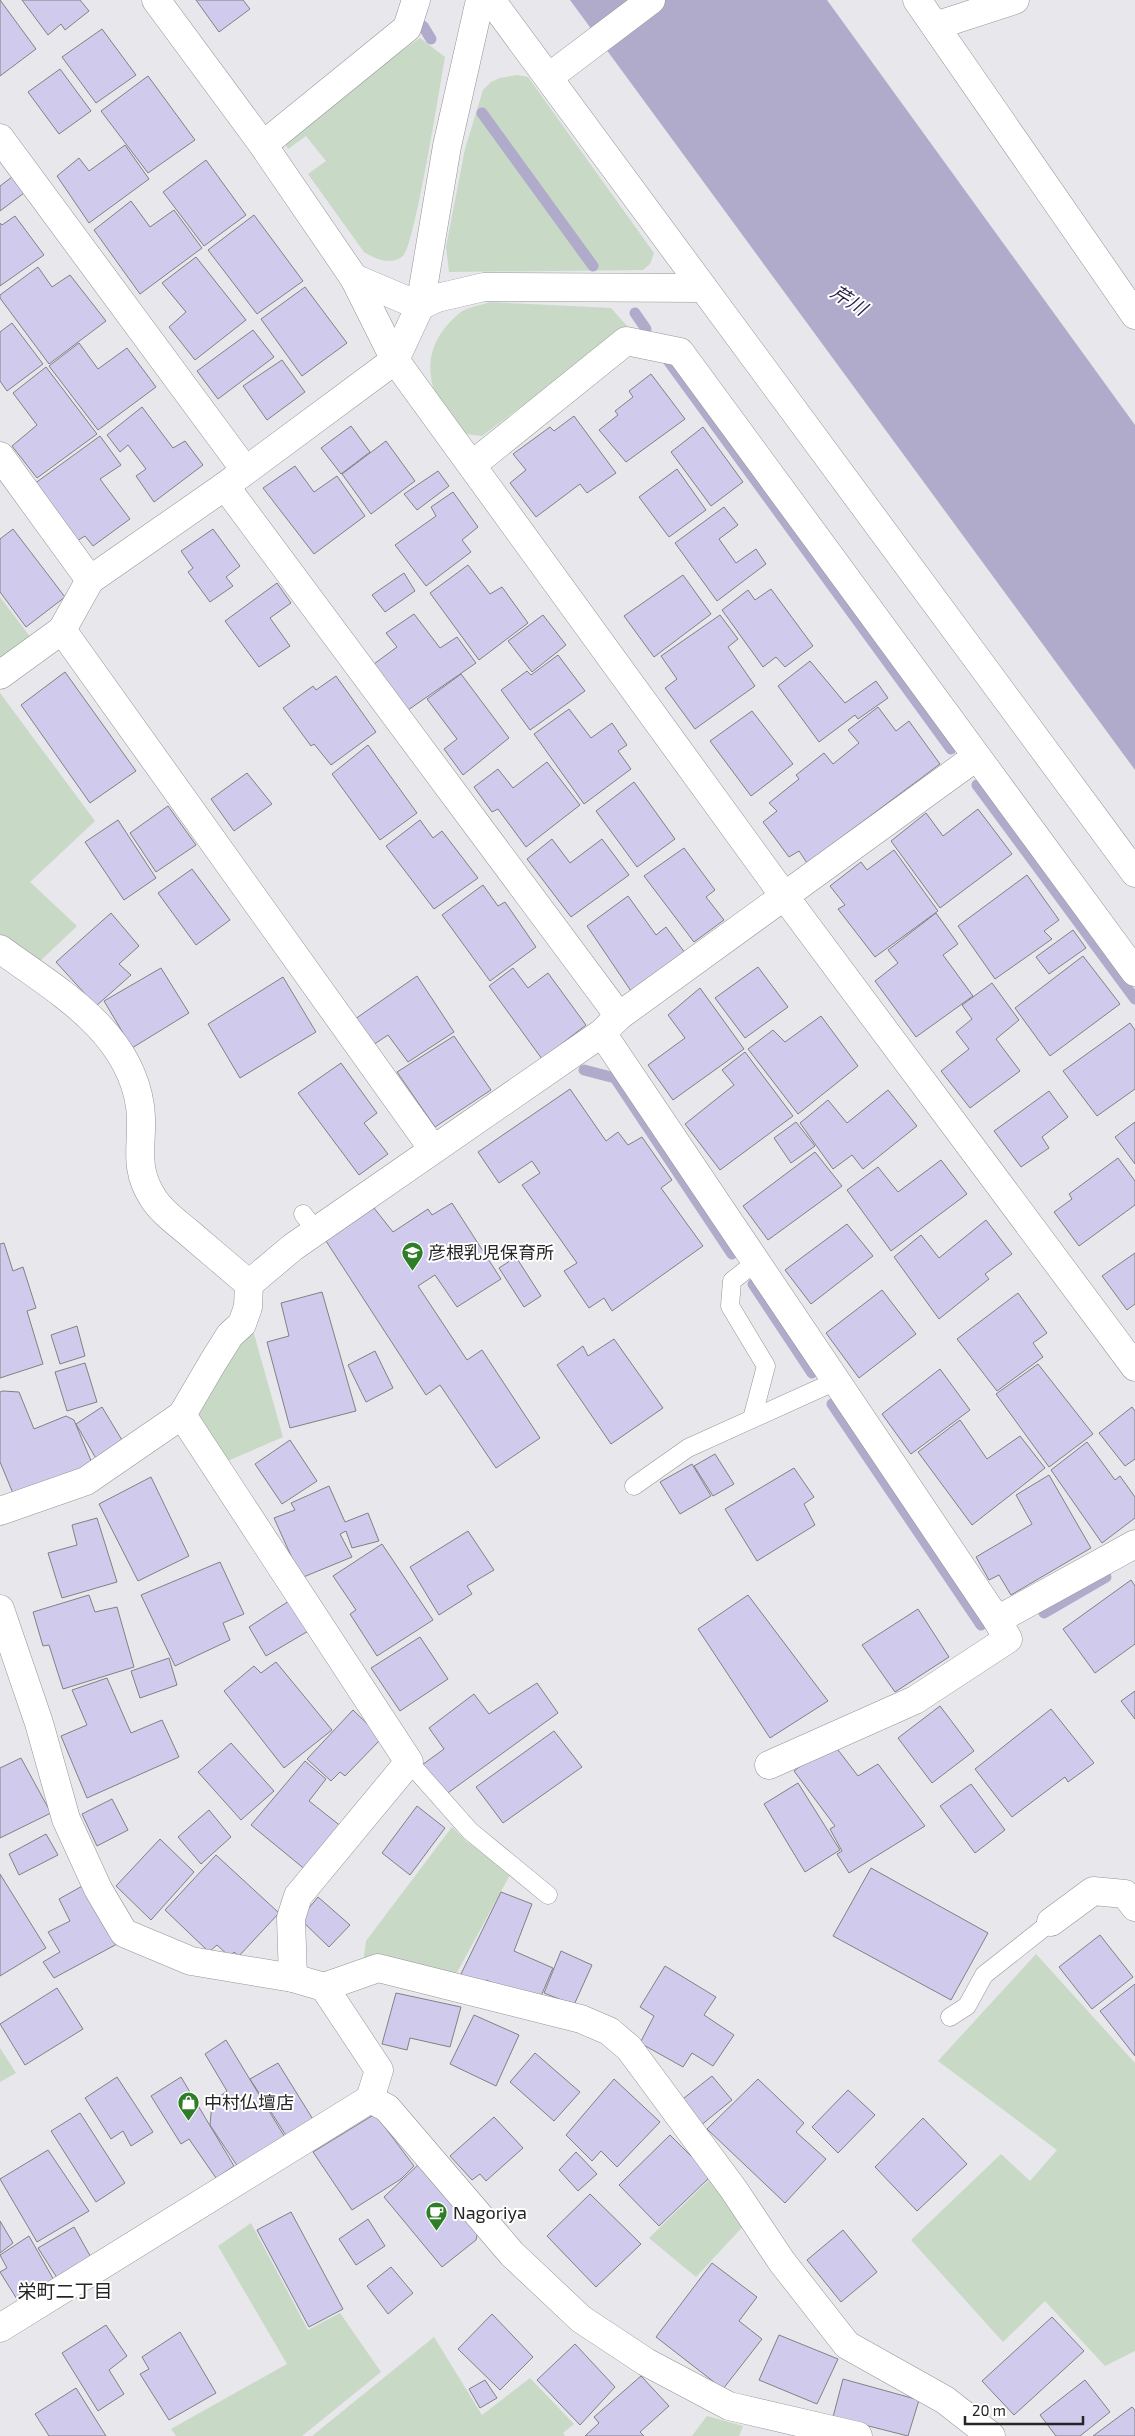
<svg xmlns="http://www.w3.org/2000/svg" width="1135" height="2436" viewBox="0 0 1135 2436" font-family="'Exo 2','Noto Sans JP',sans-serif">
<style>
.green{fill:#c8d9c6}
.water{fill:#b0abcb}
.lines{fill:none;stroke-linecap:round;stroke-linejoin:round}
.stream{stroke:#b0abcb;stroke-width:11}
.building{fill:#d0caec;stroke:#828184}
.lane-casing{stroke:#949497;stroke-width:19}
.street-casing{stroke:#949497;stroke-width:29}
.lane{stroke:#fff;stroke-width:18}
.street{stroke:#fff;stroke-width:28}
.labels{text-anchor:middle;stroke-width:4;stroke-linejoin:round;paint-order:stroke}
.poi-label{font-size:18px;fill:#252526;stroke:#fff;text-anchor:start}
.water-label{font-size:19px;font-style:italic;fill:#2e234e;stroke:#fff}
.neighbourhood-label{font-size:19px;fill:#252526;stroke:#fff}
</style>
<rect width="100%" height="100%" fill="#e8e7eb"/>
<g class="green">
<path d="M420,38L445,57C440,84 415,245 403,256C391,266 375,259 364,252L308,174L326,161L306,136L288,149L286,145L291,129Z"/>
<polygon points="517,75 528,77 654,253 650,264 643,270 449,272 446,247 465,149 483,90 491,82 500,78"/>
<path d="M490,302L611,308L628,327L482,436L466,434C457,423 443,410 437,398C422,364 433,334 461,312C468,307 482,305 490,302Z"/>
<polygon points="0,597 31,638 0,661"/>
<polygon points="0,693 95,821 30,882 77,926 36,965 0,939"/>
<polygon points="252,1327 283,1437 223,1463 190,1415"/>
<polygon points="452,1827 466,1841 511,1873 453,1980 364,1957 366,1941"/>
<polygon points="1036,1954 1135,2063 1135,2351 1105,2366 1045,2301 1003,2342 911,2240 1001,2154 1030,2181 1057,2150 938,2061"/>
<polygon points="0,2048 16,2073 0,2082"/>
<polygon points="712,2177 748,2221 696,2277 649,2238"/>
<polygon points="251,2223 308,2330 340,2313 381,2372 302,2436 176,2436 171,2429 287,2364 218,2246"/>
<polygon points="434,2337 482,2415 530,2378 574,2424 563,2433 565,2436 312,2436"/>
<polygon points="707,2416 743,2426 739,2436 692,2436"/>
</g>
<polygon class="water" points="570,0 827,0 1135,425 1135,770"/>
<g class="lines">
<g class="stream">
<polyline points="423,26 431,39"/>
<polyline points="482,113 593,266"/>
<polyline points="635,313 646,329"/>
<polyline points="667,359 951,749"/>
<polyline points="977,785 1135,999"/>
<polyline points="584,1070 615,1078 732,1254"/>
<polyline points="753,1284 812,1373"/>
<polyline points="832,1404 981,1625"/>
<polyline points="1044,1613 1106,1577"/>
</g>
</g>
<g class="building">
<polygon points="0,0 36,49 0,76"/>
<polygon points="22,0 80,0 89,11 65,30 61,24 48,35"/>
<polygon points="196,0 243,0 250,9 219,32"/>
<polygon points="102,29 136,75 96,103 62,57"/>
<polygon points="60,69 91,111 59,134 28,92"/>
<polygon points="148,76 195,140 148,173 101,111"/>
<polygon points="125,145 149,179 89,223 57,176 79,158 89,171"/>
<polygon points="206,160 246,215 204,246 163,192"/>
<polygon points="12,177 24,193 0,211 0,186"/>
<polygon points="131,201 150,227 174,210 202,248 140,294 94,230"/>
<polygon points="254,215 303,281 257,314 208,250"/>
<polygon points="15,216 44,255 0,286 0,223 2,225"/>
<polygon points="196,257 246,320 195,360 169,327 186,312 162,283"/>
<polygon points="38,267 52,287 70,275 106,321 49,364 0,298 0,295"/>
<polygon points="305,287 347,343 302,376 261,319"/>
<polygon points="12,323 43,364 7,391 0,381 0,332"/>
<polygon points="253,330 274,357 218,399 197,371"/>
<polygon points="79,343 98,369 127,348 156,387 98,430 49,366"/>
<polygon points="282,360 305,392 267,420 243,386"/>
<polygon points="46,367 97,434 37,478 12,446 37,425 13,393"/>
<polygon points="651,374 685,419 626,462 599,430 618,415 615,411 633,397 629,391"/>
<polygon points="142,407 173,448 185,441 203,465 154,502 136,476 146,469 128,445 120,452 107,435"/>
<polygon points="574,416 616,473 587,493 580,484 536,517 510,483 526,470 513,454 550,427 554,431"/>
<polygon points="351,426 370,452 341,474 321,448"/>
<polygon points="703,427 743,482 711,506 671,452"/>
<polygon points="100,436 121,465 100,479 130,519 93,546 85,536 77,541 34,484"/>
<polygon points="386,441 415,481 371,514 342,474"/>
<polygon points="295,466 314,492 337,476 365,516 314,554 263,488"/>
<polygon points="677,469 706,510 669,537 639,497"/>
<polygon points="438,471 449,486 417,510 404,494"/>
<polygon points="453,492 478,527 462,540 471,552 426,586 395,545 436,516 431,507"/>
<polygon points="724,507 738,525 719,539 736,563 756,549 766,564 717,601 675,543"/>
<polygon points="13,529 65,597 26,627 0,592 0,539"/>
<polygon points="213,529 240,566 226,577 233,586 210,602 188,572 193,568 181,551"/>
<polygon points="468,565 490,594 502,587 528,623 479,660 430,593"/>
<polygon points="404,573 415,591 385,612 372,595"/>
<polygon points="683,575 711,614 654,657 624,616"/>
<polygon points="277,583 291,603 270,618 290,646 259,667 225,621"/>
<polygon points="771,589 813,646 785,667 776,657 763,667 722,610 748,590 755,600"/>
<polygon points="414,614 440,648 457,637 476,663 408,710 374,664 397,647 386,633"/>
<polygon points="543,615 566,645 532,672 508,641"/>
<polygon points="720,615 738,639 728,647 755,686 695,729 665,688 677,679 661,656"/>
<polygon points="558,655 585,691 530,730 501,690 527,671 531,675"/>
<polygon points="810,661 845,703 876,681 888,698 858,719 855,715 819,742 778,686"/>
<polygon points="65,672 136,771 90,803 21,705"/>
<polygon points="461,674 509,738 463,775 444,749 457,739 427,699"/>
<polygon points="336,676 376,732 331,765 314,744 311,746 283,708 313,686 316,690"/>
<polygon points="878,707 896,731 909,721 940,764 807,863 799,851 789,857 763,822 777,811 769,803 799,779 796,775 824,753 833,764 859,743 848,730"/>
<polygon points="569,709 591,738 612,723 627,745 618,751 631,769 584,804 534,734"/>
<polygon points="752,711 793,764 751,796 710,741"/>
<polygon points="368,745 417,813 380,840 332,774"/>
<polygon points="547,762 580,805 526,847 498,809 492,812 474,787 498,769 513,788"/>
<polygon points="247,773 272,804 234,831 211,799"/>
<polygon points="634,782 675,839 637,867 596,811"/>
<polygon points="168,806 196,845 156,872 130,833"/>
<polygon points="978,809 1012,854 940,908 891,841 926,813 943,836"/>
<polygon points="118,820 156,878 124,900 85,842"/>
<polygon points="420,820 433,838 442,831 478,878 434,909 386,846"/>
<polygon points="552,839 570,863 602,839 629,875 571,917 527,859"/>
<polygon points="684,848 715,890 706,897 724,920 694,942 644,876"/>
<polygon points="894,850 938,911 875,957 838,909 845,905 830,886 861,862 867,870"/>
<polygon points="192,869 230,920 196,945 158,893"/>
<polygon points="1027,875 1059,920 1044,931 1052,939 995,979 958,926"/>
<polygon points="483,885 498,906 505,902 536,947 490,981 442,915"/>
<polygon points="628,896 656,935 666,927 685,953 631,991 587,926"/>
<polygon points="111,913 139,946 119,964 131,975 96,1006 56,962"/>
<polygon points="936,913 958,944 943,955 973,996 916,1037 875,981 898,963 888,950"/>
<polygon points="1073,930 1086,948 1049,974 1036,957"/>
<polygon points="1083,956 1120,1004 1050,1056 1015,1008"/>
<polygon points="758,967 788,1007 745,1038 715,998"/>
<polygon points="161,968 189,1013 132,1048 104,1001"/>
<polygon points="513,968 528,988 548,973 586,1025 542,1059 489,986"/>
<polygon points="417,976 454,1032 408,1062 388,1035 373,1045 355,1019"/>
<polygon points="283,977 316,1032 240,1078 208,1024"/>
<polygon points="992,983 1019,1020 996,1039 1020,1071 970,1108 941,1071 969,1049 956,1032 972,1019 962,1005"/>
<polygon points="700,988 744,1049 673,1100 648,1065 685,1038 668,1015"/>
<polygon points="821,1016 858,1066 798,1114 748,1049 773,1030 785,1042"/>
<polygon points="1130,1023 1135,1030 1135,1089 1097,1116 1063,1071"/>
<polygon points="454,1036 491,1090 435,1127 397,1072"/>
<polygon points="745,1052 793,1116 720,1170 685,1124 734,1085 722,1070"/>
<polygon points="341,1063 377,1113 364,1123 388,1154 359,1175 298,1093"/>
<polygon points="570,1089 606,1141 618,1132 628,1145 642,1137 672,1180 661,1188 703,1246 612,1311 604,1298 589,1308 564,1271 577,1263 522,1185 540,1173 532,1161 499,1183 478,1152"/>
<polygon points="888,1090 917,1126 863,1169 852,1155 833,1169 800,1123 828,1100 847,1123"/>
<polygon points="1049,1091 1068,1117 1042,1137 1049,1148 1021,1167 994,1131"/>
<polygon points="796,1122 815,1146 791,1163 774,1138"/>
<polygon points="1135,1122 1135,1164 1115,1137"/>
<polygon points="815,1152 842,1186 768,1240 743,1206"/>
<polygon points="1118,1158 1135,1181 1135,1205 1079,1246 1054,1212 1072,1199 1069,1194"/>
<polygon points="941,1160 967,1194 891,1251 847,1190 878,1167 898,1192"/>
<polygon points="452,1203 501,1279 457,1307 435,1275 418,1286 467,1360 482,1350 540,1438 496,1468 440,1385 426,1395 326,1241 374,1208 393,1232 428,1209 432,1215"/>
<polygon points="986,1220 1012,1254 985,1274 989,1279 939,1319 894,1257 921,1235 939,1258"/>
<polygon points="847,1224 873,1256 811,1304 785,1270"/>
<polygon points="4,1243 13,1271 23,1267 36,1308 27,1311 43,1364 0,1378 0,1244"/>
<polygon points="1135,1253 1135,1304 1127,1310 1102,1276"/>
<polygon points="516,1257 541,1296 524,1307 499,1268"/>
<polygon points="882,1290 916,1334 859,1378 826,1333"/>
<polygon points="322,1292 356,1411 290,1428 267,1342 289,1336 281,1303"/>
<polygon points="1018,1293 1047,1333 1033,1343 1043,1357 997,1391 957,1339"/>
<polygon points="77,1326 85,1356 60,1364 51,1335"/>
<polygon points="614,1339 663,1408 611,1444 557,1365 583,1346 588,1356"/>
<polygon points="375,1351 393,1388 366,1402 348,1365"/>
<polygon points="85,1363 97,1402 67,1411 55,1372"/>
<polygon points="1038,1364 1093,1434 1049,1467 996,1394"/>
<polygon points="940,1369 970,1410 911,1454 882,1414"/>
<polygon points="3,1391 19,1392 34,1429 66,1416 74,1420 92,1463 91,1472 15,1498 0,1462 0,1392"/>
<polygon points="102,1407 125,1445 98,1462 76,1424"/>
<polygon points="1132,1407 1135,1411 1135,1459 1125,1466 1099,1433"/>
<polygon points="960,1420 987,1459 1020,1436 1045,1468 972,1525 918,1452"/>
<polygon points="290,1440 317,1481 282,1504 255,1464"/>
<polygon points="1087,1442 1115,1480 1120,1476 1135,1497 1135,1518 1102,1543 1051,1470"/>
<polygon points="715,1454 734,1484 713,1496 694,1466"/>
<polygon points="692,1464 711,1496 680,1514 660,1482"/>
<polygon points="794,1468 814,1497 804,1504 815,1525 757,1561 725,1509"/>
<polygon points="1049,1475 1091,1548 1011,1595 999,1575 989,1580 976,1557 1032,1524 1016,1495"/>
<polygon points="151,1477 189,1556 138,1581 99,1504"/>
<polygon points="329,1486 345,1522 368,1513 379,1541 352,1548 346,1531 340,1534 352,1557 301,1578 274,1518 295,1510 291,1503"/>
<polygon points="97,1518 117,1582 62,1598 48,1553 77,1545 72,1525"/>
<polygon points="468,1531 494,1570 467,1586 472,1594 439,1615 410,1567"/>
<polygon points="382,1544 433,1620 377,1656 350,1614 356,1610 333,1576"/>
<polygon points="220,1562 244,1614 223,1623 230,1640 175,1666 141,1595"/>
<polygon points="1131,1580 1135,1586 1135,1644 1095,1673 1063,1629"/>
<polygon points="89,1595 95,1612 117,1607 134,1667 63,1689 49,1645 43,1646 33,1612"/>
<polygon points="748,1595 828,1701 770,1738 698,1629"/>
<polygon points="292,1599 310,1630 266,1656 249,1627"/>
<polygon points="918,1609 949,1657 895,1692 862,1645"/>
<polygon points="420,1637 448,1679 400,1711 371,1668"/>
<polygon points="169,1658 177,1685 140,1698 131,1671"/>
<polygon points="276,1662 332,1730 284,1768 224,1691 254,1666 261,1673"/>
<polygon points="107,1678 131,1733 162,1720 179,1757 87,1798 61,1736 87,1725 72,1690"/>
<polygon points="537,1683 558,1713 445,1795 422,1765 444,1749 429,1728 474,1694 489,1714"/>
<polygon points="1135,1691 1135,1719 1121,1701"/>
<polygon points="940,1706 974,1751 932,1783 898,1738"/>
<polygon points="1051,1709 1094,1763 1068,1782 1065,1777 1012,1817 975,1769"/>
<polygon points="353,1710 382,1738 345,1776 340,1772 331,1781 307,1759"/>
<polygon points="554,1731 582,1767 503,1823 476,1787"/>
<polygon points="231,1743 274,1791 241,1820 198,1772"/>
<polygon points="835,1746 858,1776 878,1764 925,1826 849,1873 837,1854 842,1851 830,1829 835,1826 794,1771 816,1754"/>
<polygon points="21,1758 51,1813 0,1838 0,1768"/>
<polygon points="305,1761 326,1779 309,1801 342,1827 307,1871 251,1825"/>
<polygon points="798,1783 840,1850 805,1872 764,1804"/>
<polygon points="971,1784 1005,1830 975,1853 940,1806"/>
<polygon points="112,1799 128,1830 97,1846 82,1814"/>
<polygon points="417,1806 445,1828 410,1875 382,1853"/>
<polygon points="209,1810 231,1837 201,1864 178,1837"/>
<polygon points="46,1834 58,1855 19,1875 9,1854"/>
<polygon points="160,1839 194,1872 151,1920 116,1886"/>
<polygon points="216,1855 279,1913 239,1956 234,1952 230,1957 217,1945 209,1952 165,1910"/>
<polygon points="871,1868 988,1933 951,2000 833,1936"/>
<polygon points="0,1874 46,1948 0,1976"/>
<polygon points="86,1884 117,1944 54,1978 43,1962 60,1952 48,1932 70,1921 59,1899"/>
<polygon points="501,1892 532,1904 514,1951 553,1968 538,2003 486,1980 483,1987 459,1978"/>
<polygon points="318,1897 350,1925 329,1947 300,1919"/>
<polygon points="1100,1935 1133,1977 1092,2009 1059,1967"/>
<polygon points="561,1951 592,1965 574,2005 544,1993"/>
<polygon points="665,1966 716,1997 704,2015 734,2035 713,2066 692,2053 683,2067 640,2043 654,2016 640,2007"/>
<polygon points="1135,1984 1135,2056 1100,2011"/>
<polygon points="57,1988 83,2029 25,2065 0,2024"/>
<polygon points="396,1993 461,2007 450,2047 410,2038 407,2050 382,2044"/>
<polygon points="474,2015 519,2035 496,2086 450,2064"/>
<polygon points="226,2040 286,2139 240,2170 210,2125 212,2102 227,2091 205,2054"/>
<polygon points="535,2053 580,2092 554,2121 510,2082"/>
<polygon points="278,2063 314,2121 287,2137 250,2079"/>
<polygon points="712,2076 732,2100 700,2126 679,2102"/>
<polygon points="117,2077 153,2132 131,2146 123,2131 111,2139 85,2098"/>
<polygon points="181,2077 234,2166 216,2178 189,2139 181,2144 151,2096"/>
<polygon points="614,2079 660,2122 617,2167 601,2151 592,2161 566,2135"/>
<polygon points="758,2079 804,2123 796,2132 826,2159 785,2203 707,2129"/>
<polygon points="848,2090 875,2115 838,2153 812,2127"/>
<polygon points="80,2113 125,2183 96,2202 51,2131"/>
<polygon points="375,2114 414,2166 401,2179 352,2210 313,2152"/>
<polygon points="494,2117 523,2148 486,2181 480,2174 472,2180 450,2156"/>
<polygon points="923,2118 967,2164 917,2211 875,2167"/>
<polygon points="670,2135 711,2176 659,2226 619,2185"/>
<polygon points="48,2150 89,2211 37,2242 0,2179"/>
<polygon points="576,2152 597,2174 578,2191 559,2170"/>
<polygon points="420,2163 478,2231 476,2240 442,2267 384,2197"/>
<polygon points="590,2194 641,2244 596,2287 547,2236"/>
<polygon points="291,2212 343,2309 309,2327 257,2230"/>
<polygon points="368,2219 385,2246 356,2265 339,2239"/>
<polygon points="0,2221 13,2243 0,2253"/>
<polygon points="74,2227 93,2261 59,2281 38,2248"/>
<polygon points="843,2230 877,2272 841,2302 807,2260"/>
<polygon points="29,2236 55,2282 20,2304 0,2272 7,2268 0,2255"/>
<polygon points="712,2263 757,2297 739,2321 762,2339 723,2389 656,2337"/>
<polygon points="391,2267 413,2293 388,2314 367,2286"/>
<polygon points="492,2314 533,2357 500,2390 458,2349"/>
<polygon points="1052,2317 1084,2351 1014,2415 982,2381"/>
<polygon points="106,2325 127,2356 109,2370 124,2394 98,2411 62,2353"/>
<polygon points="180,2332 216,2393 169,2420 140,2374 149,2369 142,2357"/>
<polygon points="779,2335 838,2359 817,2404 759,2380"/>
<polygon points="575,2344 615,2387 580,2425 537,2380"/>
<polygon points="641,2376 669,2406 640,2432 644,2436 585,2436 599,2423 594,2417"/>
<polygon points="843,2379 919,2400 908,2436 833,2417"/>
<polygon points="485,2380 497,2398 480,2408 469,2389"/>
<polygon points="1085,2380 1110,2412 1080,2436 1056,2436 1040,2415"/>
<polygon points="76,2388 106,2436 49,2436 35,2414"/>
<polygon points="1132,2407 1135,2410 1135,2436 1093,2436"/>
</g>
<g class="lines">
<defs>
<g id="lane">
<polyline points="303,1214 316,1231"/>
<polyline points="752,1419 766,1366 730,1306 732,1281 757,1261"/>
<polyline points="634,1486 688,1448 836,1381"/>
<polyline points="409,1762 470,1831 548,1895"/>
<polyline points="950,2017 967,2006 984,1975 1051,1922"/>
</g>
<g id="street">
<polyline points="156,0 263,145 354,278 395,360 785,897 1135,1367"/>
<polyline points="491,0 1135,873"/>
<polyline points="917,0 1135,315"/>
<polyline points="935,26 1015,0"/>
<polyline points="549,77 651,0"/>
<polyline points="0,138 245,470"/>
<polyline points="263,145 407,28 416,0"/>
<polyline points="354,278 420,306 437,298 484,287 703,288"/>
<polyline points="0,456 90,580"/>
<polyline points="472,465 626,341 680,352 1135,972"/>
<polyline points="225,486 619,1016"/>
<polyline points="62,630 433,1149"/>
<polyline points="0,675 62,630 90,580 225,486 395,360 420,306 447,146 480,0"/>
<path d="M0,949C56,990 129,1030 140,1106C145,1140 131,1164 153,1198C161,1211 176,1222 188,1232C208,1249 229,1267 249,1284"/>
<polyline points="602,1033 997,1620 1135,1544"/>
<polyline points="182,1415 409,1762 298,1896 291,1918 293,1978"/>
<polyline points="0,1511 86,1481 182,1415 213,1362 230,1335 242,1324 248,1307 249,1284 293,1247 602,1033 619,1016 976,757"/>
<polyline points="0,1609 39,1723 66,1819 98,1889 124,1933 191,1961 293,1978 324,1987 379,2070 370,2099 0,2328"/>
<polyline points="769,1765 915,1700 1008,1639 997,1620"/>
<polyline points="1051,1922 1093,1891 1125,1894 1135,1907"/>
<polyline points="324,1987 378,1968 581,2019 609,2031 629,2048 734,2190 782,2262 847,2345 945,2400 991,2436"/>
<polyline points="370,2099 387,2108 512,2254 581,2319 646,2362 729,2406 858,2436"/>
</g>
</defs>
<use href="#lane" class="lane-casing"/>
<use href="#street" class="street-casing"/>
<use href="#lane" class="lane"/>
<use href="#street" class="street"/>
</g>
<defs>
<symbol id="school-pin" viewBox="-11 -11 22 30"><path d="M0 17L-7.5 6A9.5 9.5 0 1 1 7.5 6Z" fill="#2e7d27" stroke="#fff"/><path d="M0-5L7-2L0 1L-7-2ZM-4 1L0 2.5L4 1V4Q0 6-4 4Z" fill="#fff"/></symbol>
<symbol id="shop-pin" viewBox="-11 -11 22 30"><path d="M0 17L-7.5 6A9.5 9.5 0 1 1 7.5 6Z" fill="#2e7d27" stroke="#fff"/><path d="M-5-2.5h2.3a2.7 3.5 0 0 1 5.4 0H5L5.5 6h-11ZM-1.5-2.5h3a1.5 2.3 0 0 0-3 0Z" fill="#fff"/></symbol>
<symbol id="cafe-pin" viewBox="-11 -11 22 30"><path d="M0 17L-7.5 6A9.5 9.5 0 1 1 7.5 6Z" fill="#2e7d27" stroke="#fff"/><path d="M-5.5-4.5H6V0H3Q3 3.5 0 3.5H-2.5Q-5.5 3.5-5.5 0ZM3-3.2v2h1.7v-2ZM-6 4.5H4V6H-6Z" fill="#fff"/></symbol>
</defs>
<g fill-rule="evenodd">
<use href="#school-pin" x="400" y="1240" width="25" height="34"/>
<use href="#shop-pin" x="176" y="2090" width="25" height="34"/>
<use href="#cafe-pin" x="424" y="2200" width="25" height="34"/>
</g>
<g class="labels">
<g class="poi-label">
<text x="428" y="1259">彦根乳児保育所</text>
<text x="204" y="2109">中村仏壇店</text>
<text x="453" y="2219">Nagoriya</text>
</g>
<g class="water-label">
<text transform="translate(849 300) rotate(33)" y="7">芹川</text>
</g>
<g class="neighbourhood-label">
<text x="65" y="2298">栄町二丁目</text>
</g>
</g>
<path d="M965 2416v8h118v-8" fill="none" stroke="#252526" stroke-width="2.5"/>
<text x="972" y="2416" font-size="15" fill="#252526" stroke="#ffffff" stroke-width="4" paint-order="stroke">20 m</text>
</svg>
